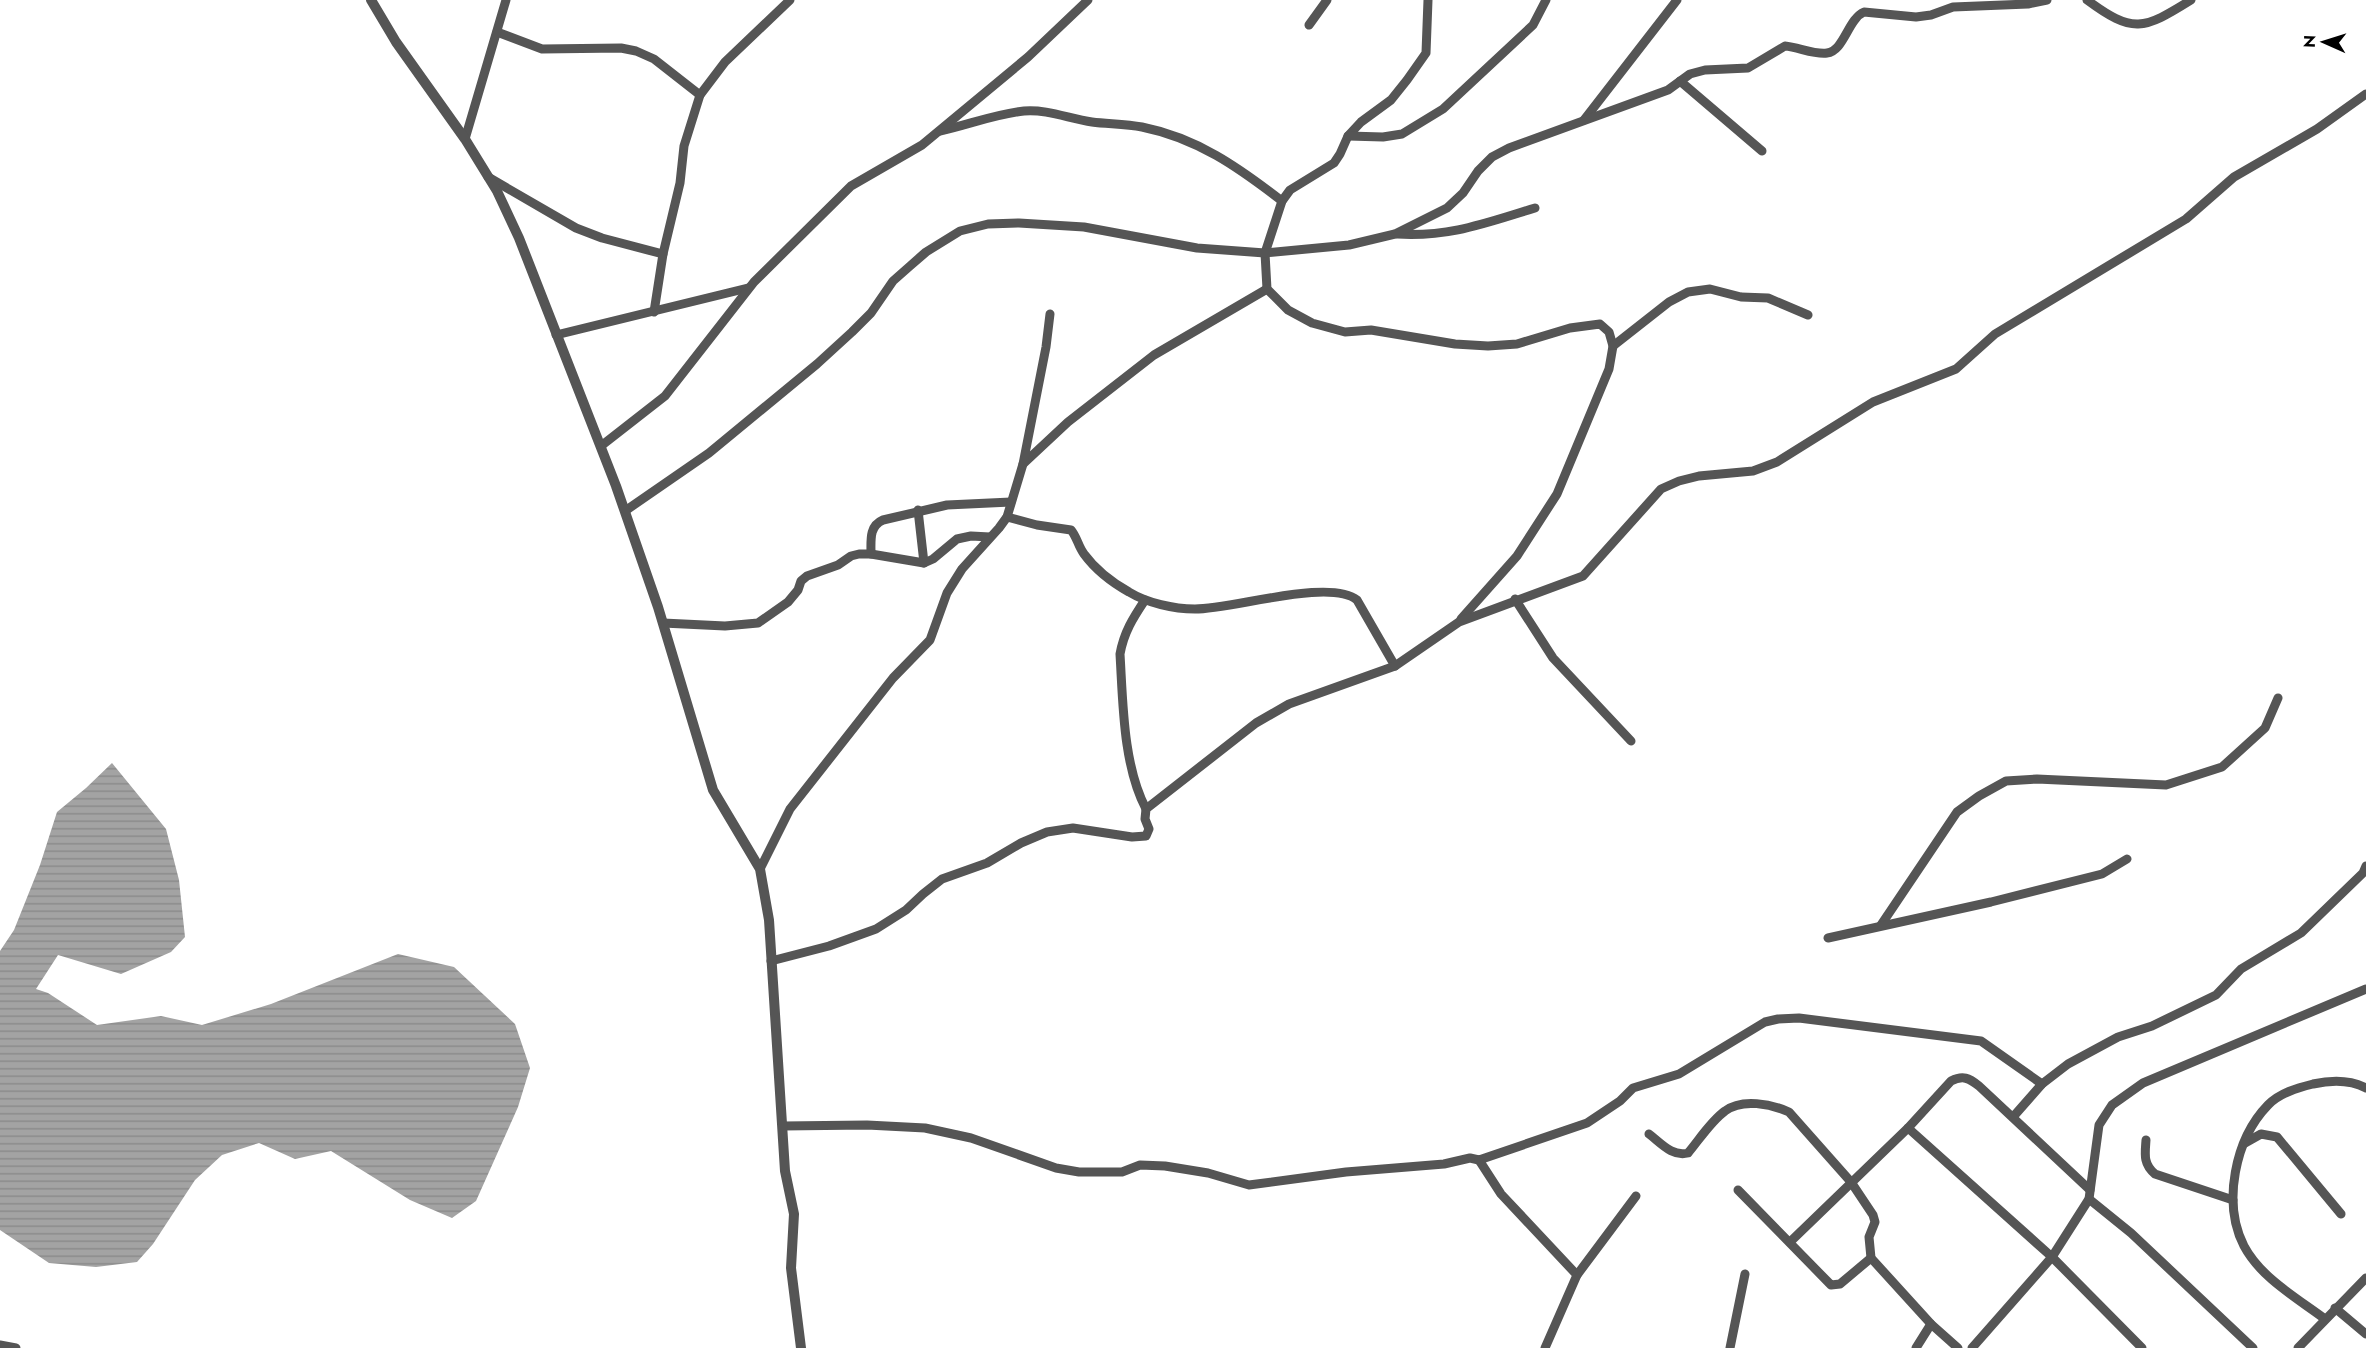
<svg xmlns="http://www.w3.org/2000/svg" width="2366" height="1348" viewBox="0 0 2366 1348" font-family="Jost,sans-serif">
<style>
.water{fill:url(#water-rules)}
.lines{fill:none;stroke-linecap:round;stroke-linejoin:round}
.minor{stroke:#555;stroke-width:9}
.tertiary{stroke:#555;stroke-width:10}
</style>
<defs>
<pattern id="water-rules" width="6" height="5" patternUnits="userSpaceOnUse" patternTransform="scale(1.5)"><rect width="6" height="5" fill="#a3a3a3"/><path d="M0 2.5h6" fill="none" stroke="#8b8b8b"/></pattern>
</defs>
<rect width="100%" height="100%" fill="#fff"/>
<polygon class="water" points="112,763 166,829 179,880 185,937 171,952 121,974 58,955 36,989 48,993 97,1025 161,1016 202,1025 271,1004 398,954 454,967 515,1024 530,1068 518,1107 476,1201 452,1218 410,1200 331,1151 295,1159 259,1143 222,1155 195,1180 153,1244 137,1262 96,1267 49,1263 0,1230 0,951 14,930 40,865 57,812 86,788"/>
<g class="lines">
<g class="minor">
<polyline points="1428,0 1426,53 1407,80 1391,100 1361,122 1348,136 1340,154 1334,163 1290,190 1282,201 1265,253 1267,289 1288,310 1312,323 1345,332 1371,330 1455,344 1488,346 1517,344 1570,328 1600,324 1609,332 1613,346 1609,369 1557,494 1517,556 1461,619"/>
<path d="M2087,0C2133,34 2143,30 2191,0"/>
<polyline points="1309,25 1327,0"/>
<polyline points="497,32 542,49 621,48 636,51 654,59 700,95"/>
<polyline points="1680,81 1762,151"/>
<polyline points="1584,120 1677,0"/>
<path d="M940,131C968,125 995,114 1024,111C1047,109 1070,119 1092,122C1108,124 1125,124 1142,127C1197,138 1238,167 1282,201"/>
<polyline points="1348,136 1383,137 1402,134 1443,109 1533,25 1546,0"/>
<polyline points="465,139 506,0"/>
<polyline points="488,177 576,228 602,238 663,254"/>
<path d="M1397,234C1451,237 1485,223 1535,208"/>
<polyline points="654,312 663,254 680,183 684,146 700,95 725,62 790,0"/>
<polyline points="556,335 748,288"/>
<polyline points="1613,346 1669,302 1688,292 1710,289 1741,297 1768,298 1808,315"/>
<polyline points="601,446 665,396 754,282 851,186 922,145 1028,57 1088,0"/>
<polyline points="1023,464 1068,422 1154,355 1267,289"/>
<polyline points="918,510 924,563"/>
<path d="M625,511L709,453L817,364L852,332L871,313L893,281L910,266L926,252L960,231L988,224L1019,223L1084,227L1197,248L1265,253L1349,245L1395,234L1447,208L1463,193L1478,171L1492,157L1509,148L1668,90L1690,74L1705,70L1748,68L1785,46C1798,47 1815,55 1827,53C1844,51 1848,19 1864,12L1916,17L1931,15L1953,7L2028,4L2047,0"/>
<path d="M1007,517L1037,525L1071,530C1077,537 1078,546 1084,554C1095,569 1113,583 1129,592C1147,603 1174,609 1195,609C1233,609 1330,578 1357,600L1395,666"/>
<path d="M871,554C871,540 869,526 883,520L947,505L1011,502"/>
<polyline points="1515,599 1553,658 1631,741"/>
<path d="M1145,600C1133,618 1124,632 1120,654C1123,703 1123,765 1146,809"/>
<polyline points="663,623 725,626 758,623 788,602 798,590 801,581 807,576 838,565 851,556 859,554 871,554 924,563 933,559 957,539 971,536 990,537"/>
<polyline points="760,869 790,809 893,678 930,640 947,593 962,569 999,528 1007,517 1023,464 1046,347 1050,314"/>
<polyline points="1881,925 1957,812 1979,796 2006,781 2037,779 2166,785 2222,767 2265,728 2278,698"/>
<polyline points="1828,938 1991,902 2102,874 2127,859"/>
<polyline points="771,961 829,946 876,929 906,910 923,894 942,879 987,863 1021,843 1047,832 1073,828 1132,837 1146,836 1149,829 1145,819 1146,809 1256,723 1289,704 1395,666 1459,622 1583,576 1661,489 1679,481 1699,476 1753,471 1777,462 1873,402 1956,369 1995,334 2186,219 2234,177 2317,129 2366,94"/>
<polyline points="2013,1117 2042,1084 2068,1064 2118,1037 2152,1026 2216,995 2241,969 2301,933 2363,873 2366,866"/>
<polyline points="783,1126 867,1125 925,1128 971,1138 1056,1168 1079,1172 1122,1172 1140,1165 1165,1166 1208,1173 1249,1185 1346,1172 1444,1164 1470,1158 1479,1160 1587,1123 1620,1101 1633,1088 1679,1074 1765,1022 1778,1019 1799,1018 1981,1041 2042,1084"/>
<polyline points="1908,1128 2052,1257 2142,1348"/>
<path d="M1649,1134C1661,1143 1672,1157 1688,1153C1699,1140 1711,1121 1725,1111C1742,1098 1771,1104 1789,1112L1851,1182L1873,1215L1875,1222L1869,1237L1871,1258L1931,1324L1958,1348"/>
<path d="M2146,1140C2145,1154 2143,1164 2155,1174L2233,1200"/>
<polyline points="2245,1143 2261,1134 2277,1137 2341,1214"/>
<polyline points="1479,1160 1501,1194 1577,1275"/>
<polyline points="1738,1190 1831,1285 1840,1284 1871,1258"/>
<polyline points="2089,1199 2131,1233 2253,1348"/>
<path d="M1790,1242L1908,1128L1951,1081C1963,1075 1969,1078 1979,1086L2090,1190"/>
<polyline points="2335,1308 2366,1334"/>
<path d="M2325,1319C2297,1298 2261,1278 2244,1246C2222,1203 2235,1139 2268,1105C2280,1093 2297,1088 2313,1084C2331,1080 2349,1079 2366,1088"/>
<polyline points="0,1345 16,1348"/>
<polyline points="1545,1348 1577,1275 1636,1196"/>
<polyline points="1730,1348 1745,1274"/>
<polyline points="1916,1348 1931,1324"/>
<polyline points="1972,1348 2052,1257 2089,1199 2099,1125 2112,1105 2143,1083 2366,989"/>
<polyline points="2298,1348 2366,1278"/>
</g>
<polyline class="tertiary" points="371,0 396,42 465,139 497,191 519,238 616,486 658,607 713,790 760,869 769,920 785,1171 794,1214 791,1268 801,1348"/>
</g>
<g transform="translate(2324 42) rotate(273)" stroke="#ffffff" stroke-width="4.5" paint-order="stroke">
<path d="M0-4.5L10 22L0 15L-10 22Z" fill="#000000"/>
<text y="-9" font-size="16" font-weight="bold" text-anchor="middle" fill="#000000">N</text>
</g>
</svg>
